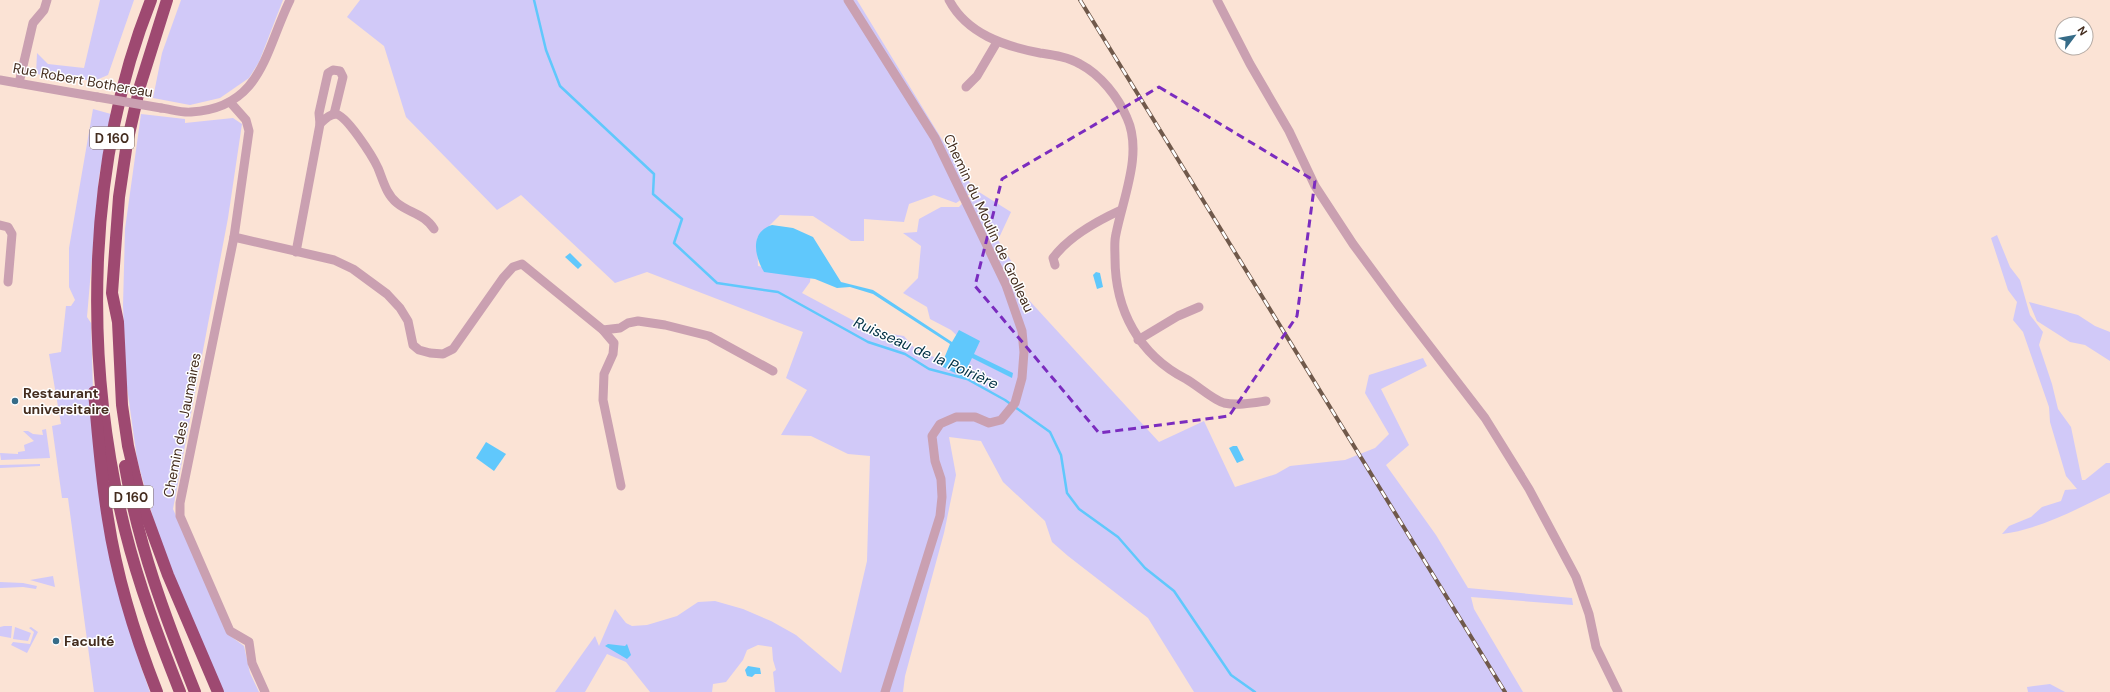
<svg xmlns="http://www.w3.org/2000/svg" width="2110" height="692" viewBox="0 0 2110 692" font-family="'DM Sans',sans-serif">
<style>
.green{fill:#d1c9f8}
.water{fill:#60c8fc}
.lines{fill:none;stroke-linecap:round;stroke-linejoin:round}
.stream{stroke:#60c8fc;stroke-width:2.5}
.street{stroke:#caa0b1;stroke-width:9}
.highway{stroke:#9e4971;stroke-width:12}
.rail-casing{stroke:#70594b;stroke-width:4}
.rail{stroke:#fff;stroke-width:2.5;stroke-dasharray:8;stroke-linecap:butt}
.street-bridge{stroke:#caa0b1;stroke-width:9}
.marked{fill:none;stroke:#7b2cbf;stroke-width:3;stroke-dasharray:8 5;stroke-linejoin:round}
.poi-dot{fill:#366c88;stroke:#fff;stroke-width:1.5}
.labels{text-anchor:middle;stroke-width:3;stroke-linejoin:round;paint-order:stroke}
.shield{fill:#fff;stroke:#7c6c62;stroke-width:1}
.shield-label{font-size:13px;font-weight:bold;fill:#442d1f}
.street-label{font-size:14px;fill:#442d1f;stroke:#fff}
.poi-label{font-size:14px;font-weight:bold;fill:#442d1f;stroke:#fff;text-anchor:start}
.water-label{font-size:15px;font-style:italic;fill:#003044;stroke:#fff}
</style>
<rect width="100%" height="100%" fill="#fbe3d5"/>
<g class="green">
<polygon points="100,0 134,0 108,75 94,81 36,74 37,53 48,64 84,68"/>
<polygon points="181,0 283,0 259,62 249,78 220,98 190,105 153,98 162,53"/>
<polygon points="360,0 857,0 963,174 976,190 956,203 934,195 909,204 904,222 864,219 864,241 851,241 813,216 780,215 757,238 758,266 794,273 811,272 810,282 802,293 873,331 904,336 917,351 940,359 965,356 969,347 951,330 930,319 927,307 903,293 918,278 921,246 903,233 917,232 919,219 941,207 959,207 966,199 979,192 1011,212 998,240 1015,267 1006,275 1159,442 1204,421 1235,487 1276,474 1290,466 1345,460 1375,448 1389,434 1365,393 1369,375 1423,358 1427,366 1381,389 1409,445 1386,465 1436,535 1468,588 1572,598 1573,605 1471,597 1474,609 1523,692 1194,692 1148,618 1068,556 1052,542 1045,521 1003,482 981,441 949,437 956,475 944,533 905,676 903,692 775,692 773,672 776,670 773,660 772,647 758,645 747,650 743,660 726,682 713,684 712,692 650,692 626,662 607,654 585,692 555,692 595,636 599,646 615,609 626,623 632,626 647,625 677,616 698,602 715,601 743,609 771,621 796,635 841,673 867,561 870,456 848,454 811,436 781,435 807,390 786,378 803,332 647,272 615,283 521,195 497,210 406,117 384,46 347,17"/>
<polygon points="93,109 111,114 99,177 87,317 91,323 95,459 138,658 150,692 94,692 68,498 62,498 52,426 61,424 49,354 61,352 66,306 71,306 75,300 69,287 69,248"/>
<polygon points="141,114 185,119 185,123 233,118 242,124 228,218 173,509 229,635 244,646 250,673 259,692 224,692 193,625 158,536 137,459 126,380 123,306 125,229"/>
<path d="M1997,235L2010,267L2020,280L2030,315L2043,332L2039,345L2052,384L2058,409L2071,427L2082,480H2085L2106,463H2110V493C2075,510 2040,529 2002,534L2009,526L2031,517L2042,507L2061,501L2065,490L2077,489L2066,476L2050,422L2049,407L2023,332L2013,320L2017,302L2008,290L1991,238Z"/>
<polygon points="2029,302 2078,315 2095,326 2110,332 2110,361 2085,345 2070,342 2037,321"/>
<polygon points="46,429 50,458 1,460 0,453 18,454 18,452 25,451 24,445 34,441 23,431 28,431 33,434 43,435 42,430"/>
<polygon points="40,464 40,466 0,468 0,465"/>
<polygon points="53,576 55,587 30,580"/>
<polygon points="0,582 23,583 37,586 36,589 23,587 0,588"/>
<polygon points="4,626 12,626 11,638 0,636 0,627"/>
<polygon points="15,627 31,633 28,641 13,639"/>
<polygon points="31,627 38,632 27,653 11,645 13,642 30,644 34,632 29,628"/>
<polygon points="2050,684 2065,692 2028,692 2027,687"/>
</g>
<g class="water">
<path d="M772,225L793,228L813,237L841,282L873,290L952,342L959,330L980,341L974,354L1013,373L1012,378L972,358L963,377L941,366L950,344L873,294L850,287L837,288L815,279L764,272C754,255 750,232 772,225Z"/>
<polygon points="570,253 582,265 578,269 565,257"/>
<polygon points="1096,272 1100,273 1103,287 1097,289 1093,275"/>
<polygon points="486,442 506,454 494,471 476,458"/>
<polygon points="1233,446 1237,446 1244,460 1237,463 1229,448"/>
<polygon points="608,644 625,646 627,644 631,655 627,659 605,646"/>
<polygon points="748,666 760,668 761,674 755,674 752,677 747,676 745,670"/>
</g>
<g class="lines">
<polyline class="stream" points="534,0 546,50 560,86 654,174 653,194 682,219 674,243 717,283 778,292 868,342 905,354 929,369 967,379 1005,400 1050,432 1061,455 1067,493 1079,509 1118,537 1145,568 1174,591 1231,675 1255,692"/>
<g class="street">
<polyline points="848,0 935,138 1006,285 1022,331 1024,352 1022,378 1015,403 1001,420 989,423 975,417 956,417 940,424 932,436 935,461 941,479 942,497 940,516 885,692"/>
<path d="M949,0C967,34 1004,46 1040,53C1053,55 1068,57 1080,64C1101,75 1118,97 1127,118C1143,153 1123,198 1116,234C1114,241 1115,250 1115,258C1115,310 1139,355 1186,379C1197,385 1213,400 1224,403C1238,406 1253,403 1266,401"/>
<polyline points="1217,0 1250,64 1289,131 1315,186 1353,244 1398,305 1485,418 1529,489 1576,577 1589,614 1596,647 1618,692"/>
<polyline points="0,80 97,97"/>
<polyline points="19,83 33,23 44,10 47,0"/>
<polyline points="966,87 977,76 997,42"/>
<polyline points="230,102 246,120 249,131 234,237 334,260 353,269 387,294 400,308 408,321 413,345 419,350 430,353 443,354 453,349 503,278 513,267 522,264 603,330 614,343 613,354 604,374 603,400 621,486"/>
<path d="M161,108C170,109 182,113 191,112C262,108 265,51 290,0"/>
<polyline points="320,124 319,113 328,73 333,70 340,71 343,77 334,114"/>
<polyline points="0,225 8,227 12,234 8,282"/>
<polyline points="234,237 180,503 180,516 230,631 249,642 252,663 265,692"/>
<path d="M296,252L320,124C324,120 328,115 335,114C346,114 373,157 378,168C383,180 386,194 397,203C409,213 425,214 434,229"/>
<path d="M1055,265L1053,258C1069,236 1097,221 1121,210"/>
<polyline points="603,330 620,328 628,323 638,321 665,325 709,336 773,371"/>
<polyline points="1138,340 1178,316 1199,307"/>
</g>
<g class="highway">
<path d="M151,0C86,164 83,360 125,530C139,586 159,639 180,692"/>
<polyline points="167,0 140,86 127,143 119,197 112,293 118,322 122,405 128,446 135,476 143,507 168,575 218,692"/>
<path d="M94,392C98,434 101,477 108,519C117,578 135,636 157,692"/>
<path d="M125,466C138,545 166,619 195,692"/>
</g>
<defs>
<polyline id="rail" points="1080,0 1505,692"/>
</defs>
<use href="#rail" class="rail-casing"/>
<use href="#rail" class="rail"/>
<polyline class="street-bridge" points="97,97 161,108"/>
</g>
<path class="marked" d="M1159,87L1315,181L1297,316L1229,416L1099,433L975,286L1002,179Z"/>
<g class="poi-dot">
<circle cx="15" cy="401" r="4"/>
<circle cx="56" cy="641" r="4"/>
</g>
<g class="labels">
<g class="shield">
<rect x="90" y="127" width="44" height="22" rx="3"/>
<rect x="109" y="486" width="44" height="22" rx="3"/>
</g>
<g class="shield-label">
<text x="112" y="143">D 160</text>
<text x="131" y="502">D 160</text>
</g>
<g class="street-label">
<text transform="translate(83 80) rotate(10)" y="5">Rue Robert Bothereau</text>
<text transform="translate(989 223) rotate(65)" y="5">Chemin du Moulin de Grolleau</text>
<text transform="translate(182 425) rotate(-79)" y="5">Chemin des Jaumaires</text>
</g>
<g class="poi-label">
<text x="23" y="398">Restaurant<tspan x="23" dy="16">universitaire</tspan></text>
<text x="64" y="646">Faculté</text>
</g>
<g class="water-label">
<text transform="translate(926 353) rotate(24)" y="5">Ruisseau de la Poirière</text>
</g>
</g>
<g transform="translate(2074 36) rotate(58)"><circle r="19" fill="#ffffff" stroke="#b4aba5"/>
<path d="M0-3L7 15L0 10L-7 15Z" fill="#366c88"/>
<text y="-6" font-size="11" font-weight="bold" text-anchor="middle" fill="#442d1f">N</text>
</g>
</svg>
